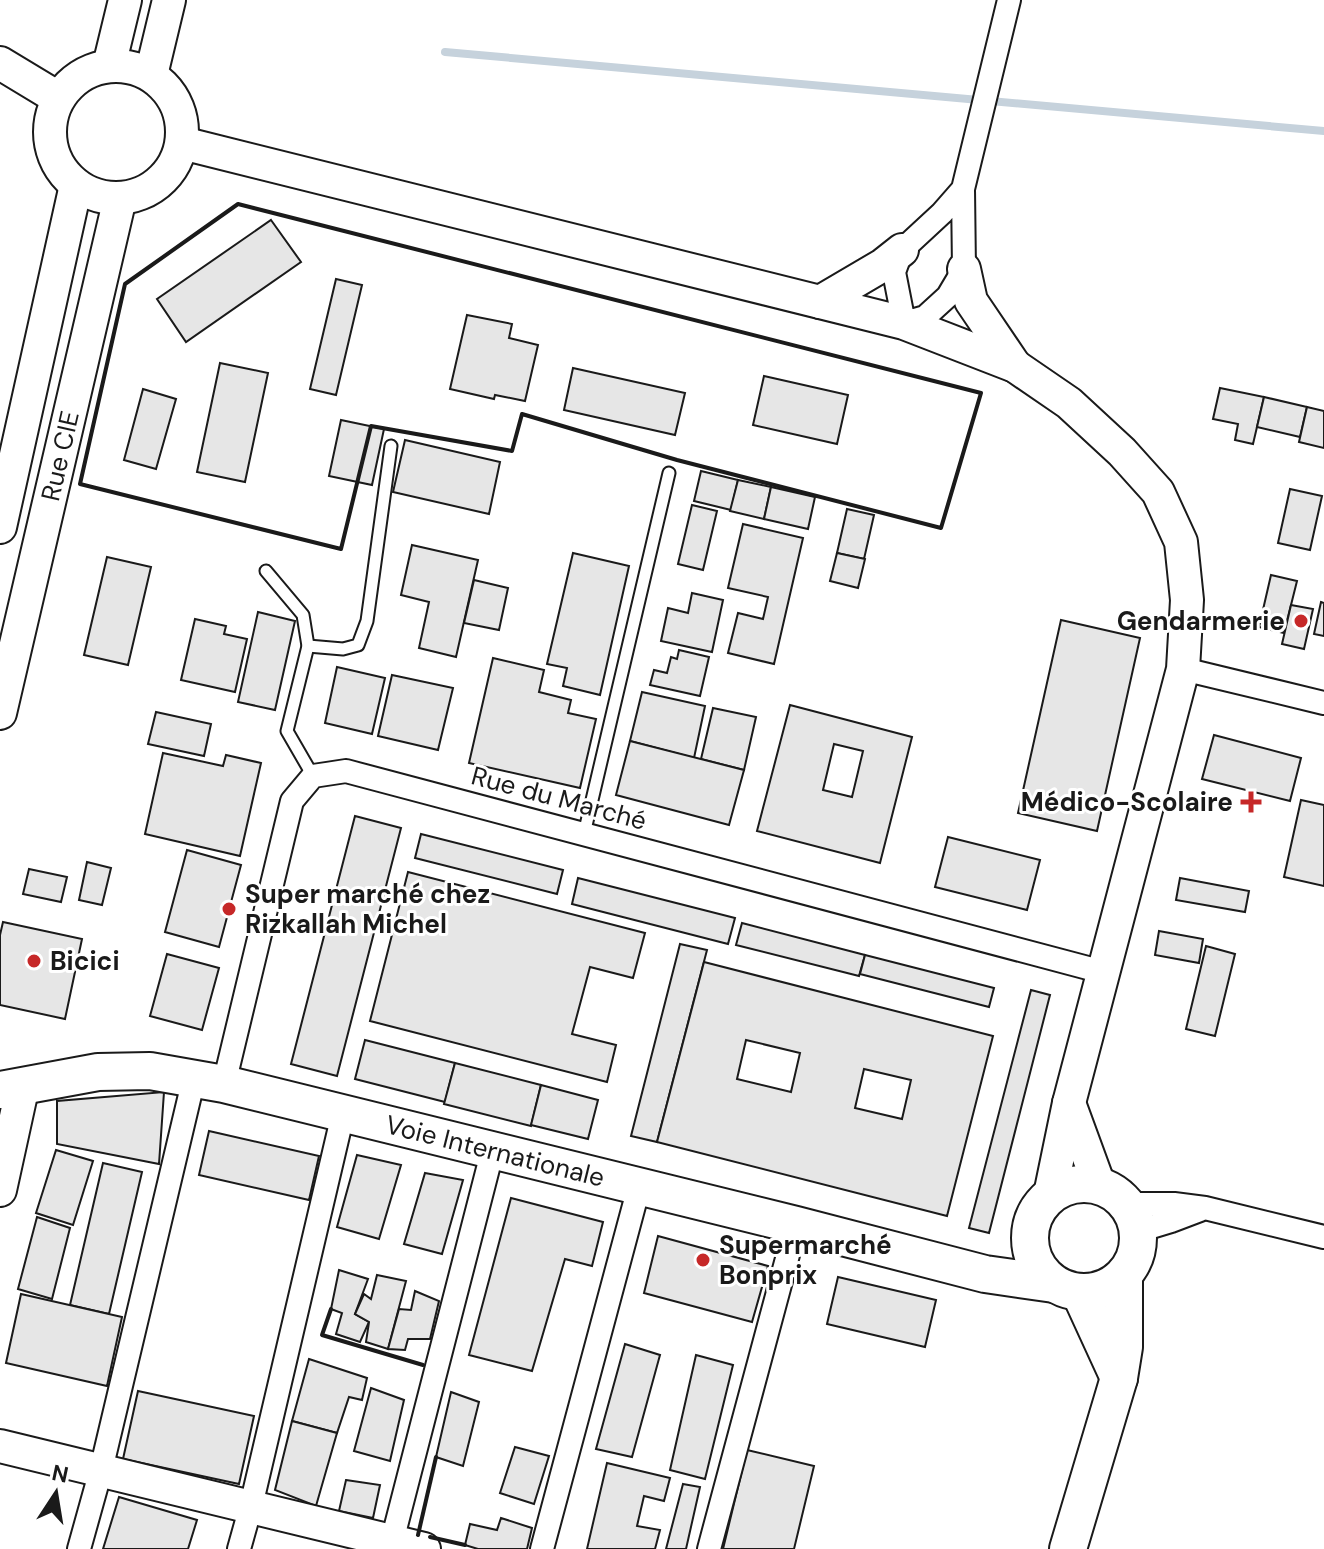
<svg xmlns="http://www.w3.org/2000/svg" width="1324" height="1549" viewBox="0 0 1324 1549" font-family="'DM Sans',sans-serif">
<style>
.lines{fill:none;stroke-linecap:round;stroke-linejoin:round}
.stream{stroke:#c6d2dc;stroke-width:8}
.building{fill:#e6e6e6;stroke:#1a1a1a;stroke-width:2;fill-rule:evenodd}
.lane-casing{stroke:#1a1a1a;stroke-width:15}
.street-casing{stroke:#1a1a1a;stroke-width:26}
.secondary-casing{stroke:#1a1a1a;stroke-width:36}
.primary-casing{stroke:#1a1a1a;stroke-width:40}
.lane{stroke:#fff;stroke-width:11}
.street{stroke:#fff;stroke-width:22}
.secondary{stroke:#fff;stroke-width:32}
.primary{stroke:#fff;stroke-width:36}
.wall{stroke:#1a1a1a;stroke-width:4}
.poi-dot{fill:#c62828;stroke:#fff;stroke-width:3}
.labels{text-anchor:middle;stroke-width:6;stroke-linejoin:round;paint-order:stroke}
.street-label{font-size:26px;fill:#1a1a1a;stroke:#fff}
.poi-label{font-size:26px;font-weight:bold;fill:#1a1a1a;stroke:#fff;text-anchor:start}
</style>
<rect width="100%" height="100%" fill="#fff"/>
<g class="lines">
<polyline class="stream" points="445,52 1324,131"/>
</g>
<g class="building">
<polygon points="271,220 301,262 186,342 157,299"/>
<polygon points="336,279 362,285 336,395 310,389"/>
<polygon points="467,315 512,324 509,338 538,345 525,401 495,395 494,399 450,389"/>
<polygon points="220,363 268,373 245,482 197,472"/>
<polygon points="573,368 685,393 675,435 564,410"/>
<polygon points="764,376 848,395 837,444 753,425"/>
<polygon points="1220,388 1264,397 1253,444 1235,440 1238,424 1213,419"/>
<polygon points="143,389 176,399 156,469 124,460"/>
<polygon points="1264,397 1307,407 1300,437 1257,427"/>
<polygon points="1307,407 1324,411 1324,448 1299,442"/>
<polygon points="341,420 384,429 372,485 329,476"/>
<polygon points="405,440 500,462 489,514 393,492"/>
<polygon points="701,471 738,480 731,510 694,501"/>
<polygon points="738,480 771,487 764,519 730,511"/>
<polygon points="771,487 815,497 808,529 764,519"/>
<polygon points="1290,489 1322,496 1310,550 1278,543"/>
<polygon points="692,505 717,511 703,570 678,564"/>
<polygon points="847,509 874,515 864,559 837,553"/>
<polygon points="743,524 803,538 774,664 728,653 738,613 763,619 768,597 728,588"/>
<polygon points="412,545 478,560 456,657 419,648 429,602 401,595"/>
<polygon points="573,553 629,566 600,695 563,686 567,668 547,664"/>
<polygon points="837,553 865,559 858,588 830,581"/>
<polygon points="107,557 151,567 128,665 84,655"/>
<polygon points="1271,575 1297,581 1284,633 1259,627"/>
<polygon points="474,580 508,588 499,630 464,623"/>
<polygon points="692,593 723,600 712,652 661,641 668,608 688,613"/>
<polygon points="1321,602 1324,603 1324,636 1314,634"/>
<polygon points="1291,605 1313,609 1304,649 1282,644"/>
<polygon points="258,612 295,621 275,710 238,702"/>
<polygon points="195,619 226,626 224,634 247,639 235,692 181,680"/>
<polygon points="1061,620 1140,638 1097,831 1018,813"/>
<polygon points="679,650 709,657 700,696 650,685 654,670 667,673 671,657 677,659"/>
<polygon points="493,658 544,670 539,692 571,700 568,713 596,719 580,788 469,763"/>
<polygon points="337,667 385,678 372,734 325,723"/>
<polygon points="392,675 453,688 438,750 378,736"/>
<polygon points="642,692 705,706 694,758 630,741"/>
<path d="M790,705L912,737L880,863L757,831ZM834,744L863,751L852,797L823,790Z"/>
<polygon points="713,708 756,717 744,770 701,759"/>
<polygon points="156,712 211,724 204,756 148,744"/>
<polygon points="1214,735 1301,758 1290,801 1202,779"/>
<polygon points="630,741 744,770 729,825 616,795"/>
<polygon points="163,753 223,766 226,755 261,763 240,856 145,834"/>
<polygon points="1301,800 1324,805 1324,886 1284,877"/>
<polygon points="355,816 401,828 337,1076 291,1064"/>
<polygon points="421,834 563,870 557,894 415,858"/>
<polygon points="948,837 1040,860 1027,910 935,887"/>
<polygon points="187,850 241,865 219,947 165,932"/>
<polygon points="87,862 111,868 102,905 79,900"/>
<polygon points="29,869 67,877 61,902 23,894"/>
<polygon points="408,872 645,933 633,978 590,967 572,1034 616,1045 607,1082 370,1021"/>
<polygon points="578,878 735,918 728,944 572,904"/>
<polygon points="1180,878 1249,891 1245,912 1176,900"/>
<polygon points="3,922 82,939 65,1019 0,1005 0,935"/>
<polygon points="742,923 865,955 859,976 736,945"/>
<polygon points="1159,931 1203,939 1199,963 1155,955"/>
<polygon points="680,944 707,950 657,1142 631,1136"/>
<polygon points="1206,946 1235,954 1215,1036 1186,1029"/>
<polygon points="167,954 219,968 202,1030 150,1016"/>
<polygon points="865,955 994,988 989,1007 860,974"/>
<path d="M704,962L993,1036L947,1216L657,1142ZM746,1040L800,1053L791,1092L737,1079ZM864,1069L911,1080L902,1119L855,1108Z"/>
<polygon points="1031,990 1050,995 989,1233 969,1228"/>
<polygon points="365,1040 455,1063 445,1102 355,1079"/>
<polygon points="455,1063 541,1085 531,1126 444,1104"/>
<polygon points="541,1085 598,1100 588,1139 531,1125"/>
<polygon points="164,1092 159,1164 57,1144 57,1101"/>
<polygon points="209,1131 319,1156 309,1200 199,1175"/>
<polygon points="56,1150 93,1161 73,1225 36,1213"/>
<polygon points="357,1155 401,1165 379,1239 337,1227"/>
<polygon points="103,1163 142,1172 109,1314 70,1305"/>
<polygon points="425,1173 463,1180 442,1254 404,1244"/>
<polygon points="511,1198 603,1222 592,1266 565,1259 532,1371 469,1355"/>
<polygon points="37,1217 70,1228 52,1299 18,1289"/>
<polygon points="658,1236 768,1266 752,1322 644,1293"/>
<polygon points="339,1270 368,1279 355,1314 369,1322 360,1342 336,1334 342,1313 331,1309"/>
<polygon points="377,1275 406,1281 388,1349 366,1342 369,1322 355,1314 364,1294 371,1299"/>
<polygon points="838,1277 936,1300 925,1347 827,1324"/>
<polygon points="415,1291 439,1301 430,1339 408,1339 405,1350 388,1349 399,1309 411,1310"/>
<polygon points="21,1294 122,1317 107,1386 6,1363"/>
<polygon points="625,1344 660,1355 632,1457 596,1449"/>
<polygon points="696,1355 733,1365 705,1479 670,1470"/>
<polygon points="309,1359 367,1378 362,1400 349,1397 337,1433 292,1421"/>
<polygon points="371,1388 404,1400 390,1461 354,1451"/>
<polygon points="138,1391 254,1416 239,1484 123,1459"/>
<polygon points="451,1392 479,1402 463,1466 436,1457"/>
<polygon points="292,1421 337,1433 316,1506 275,1490"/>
<polygon points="515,1447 549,1456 534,1504 500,1493"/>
<polygon points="747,1450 814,1466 794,1549 723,1549"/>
<polygon points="607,1463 670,1478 664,1501 644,1496 637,1526 660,1530 655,1549 587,1549"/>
<polygon points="346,1480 380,1485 373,1518 339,1511"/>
<polygon points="683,1484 700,1487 686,1549 666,1549"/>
<polygon points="119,1497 197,1520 188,1549 103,1549"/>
<polygon points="501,1518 532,1528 527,1549 478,1549 465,1545 470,1524 497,1530"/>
</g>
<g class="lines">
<defs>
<g id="lane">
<polyline points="266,571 303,615 308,646 287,731 313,776"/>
<polyline points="308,646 343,649 358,645 367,621 391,446"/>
<polyline points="584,834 669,473"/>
</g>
<g id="street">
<polyline points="963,189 942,213 902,250 894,272 904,323 925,317 948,296 964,269 963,189 1009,0"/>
<polyline points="1183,669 1324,703"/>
<polyline points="224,1084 292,801 313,776 346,771 1103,972"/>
<polyline points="1127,1204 1174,1204 1205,1208 1324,1237"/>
<polyline points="1138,1231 1171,1221 1200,1210"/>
<polyline points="79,1549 101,1470 194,1078"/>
<polyline points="239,1549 251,1506 343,1114"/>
<polyline points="390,1549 493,1149"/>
<polyline points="542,1549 639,1187"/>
<polyline points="709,1549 796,1225"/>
</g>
<g id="secondary">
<polyline points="0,63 58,98"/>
<polyline points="109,66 125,0"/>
<circle cx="116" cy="132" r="66"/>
<polyline points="151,75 169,0"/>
<polyline points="182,143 904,323 1015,366 1069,403 1122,452 1158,492 1181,542 1187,600 1183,669 1069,1103 1050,1195"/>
<polyline points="964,269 971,301 1015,366"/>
<polyline points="820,302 883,265 902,250"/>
<polyline points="0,527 76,185"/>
<polyline points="0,713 120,198"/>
<polyline points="1069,1103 1099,1185"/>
<polyline points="0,1190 23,1085"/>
<polyline points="0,1446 424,1549"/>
</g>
<g id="primary">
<polyline points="0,1090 98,1072 150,1071 224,1084 796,1225 985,1274 1054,1284"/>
<circle cx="1084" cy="1238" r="54"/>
<polyline points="1080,1293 1119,1378"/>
<polyline points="1068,1549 1119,1378 1124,1347 1124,1275"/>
</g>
</defs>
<use href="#lane" class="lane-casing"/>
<use href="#street" class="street-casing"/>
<use href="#secondary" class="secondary-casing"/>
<use href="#primary" class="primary-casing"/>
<use href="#lane" class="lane"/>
<use href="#street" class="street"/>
<use href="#secondary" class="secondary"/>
<use href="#primary" class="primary"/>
<g class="wall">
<polygon points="238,204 981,393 941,528 677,460 522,414 512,451 371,426 341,549 80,484 125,284"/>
<polyline points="331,1309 322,1335 423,1365"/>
<polyline points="418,1535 436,1457"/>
<polyline points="430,1537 465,1545"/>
</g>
</g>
<g class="poi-dot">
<circle cx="1301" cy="621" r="8"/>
<path d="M1247 790h8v8h8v8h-8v8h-8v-8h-8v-8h8z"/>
<circle cx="229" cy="909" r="8"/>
<circle cx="34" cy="961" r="8"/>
<circle cx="703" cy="1260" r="8"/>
</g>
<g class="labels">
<g class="street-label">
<text transform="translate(60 456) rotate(-77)" y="9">Rue CIE</text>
<text transform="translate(559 798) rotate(15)" y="9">Rue du Marché</text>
<text transform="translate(495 1151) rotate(14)" y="9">Voie Internationale</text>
</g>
<g class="poi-label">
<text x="1285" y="630" text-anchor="end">Gendarmerie</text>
<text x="1233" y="811" text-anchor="end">Médico-Scolaire</text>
<text x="245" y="903">Super marché chez<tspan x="245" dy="30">Rizkallah Michel</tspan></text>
<text x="50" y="970">Bicici</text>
<text x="719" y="1254">Supermarché<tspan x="719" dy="30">Bonprix</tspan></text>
</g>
</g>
<g transform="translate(56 1493) rotate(12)" stroke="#ffffff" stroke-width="6" paint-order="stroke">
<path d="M0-6L14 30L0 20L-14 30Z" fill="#1a1a1a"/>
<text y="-12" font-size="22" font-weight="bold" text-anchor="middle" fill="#1a1a1a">N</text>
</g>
</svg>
